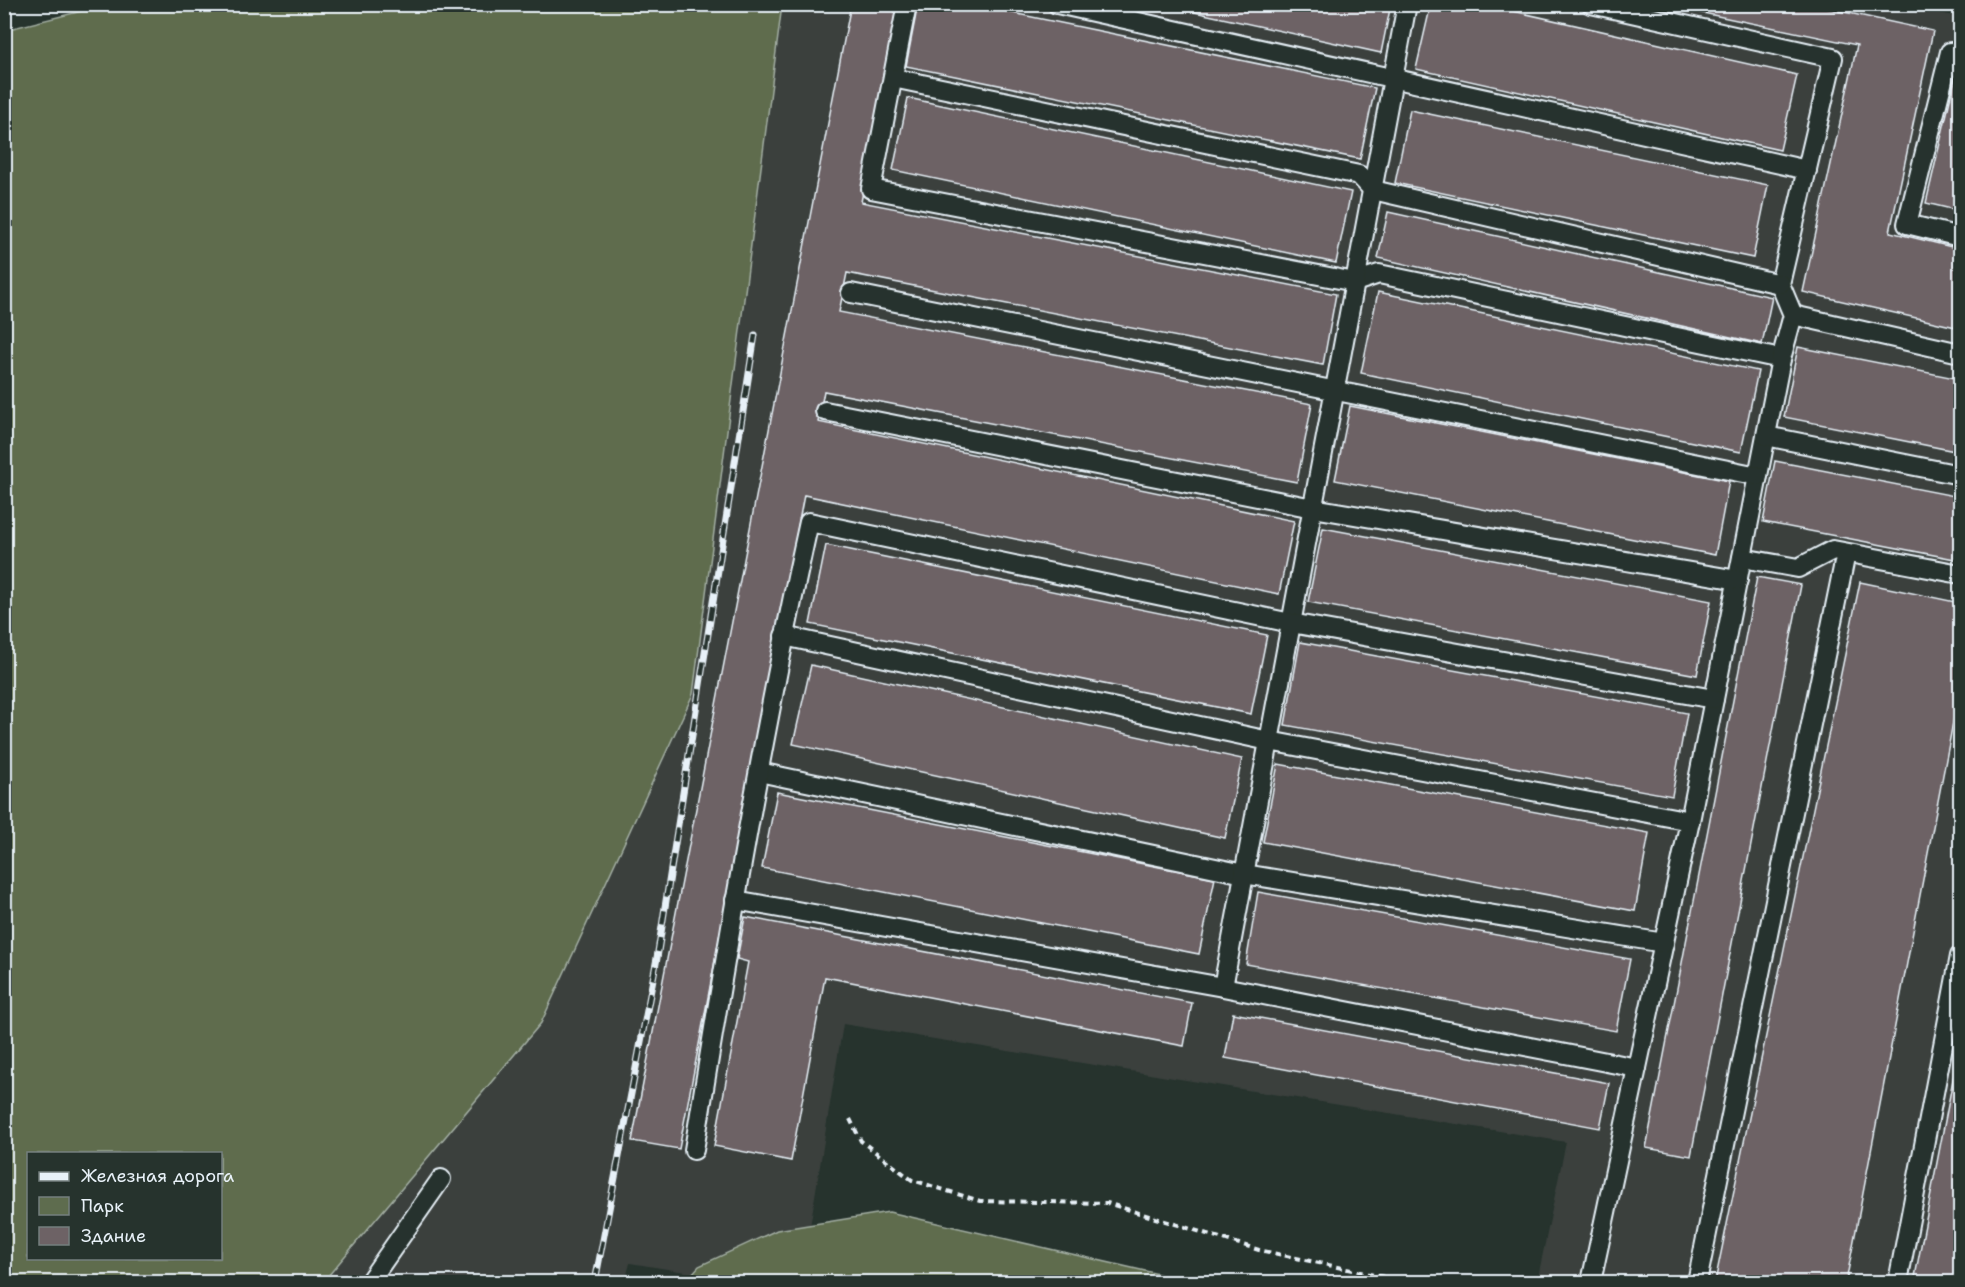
<svg xmlns="http://www.w3.org/2000/svg" width="1965" height="1287" viewBox="0 0 1965 1287" font-family="'Shantell Sans',sans-serif">
<style>
.built{fill:#3b413e;fill-rule:evenodd}
.green{fill:#5e6c4e;stroke:#a3aea3;stroke-width:1.5;fill-rule:evenodd}
.building{fill:#6d6265;stroke:#e8f1f8;stroke-width:1.5}
.lines{fill:none;stroke-linecap:round;stroke-linejoin:round}
.lane-casing{stroke:#e8f1f8;stroke-width:22}
.path{stroke:#e8f1f8;stroke-width:4;stroke-dasharray:6 4.5;stroke-linecap:butt}
.lane{stroke:#26332d;stroke-width:18}
.rail-casing{stroke:#e8f1f8;stroke-width:7}
.rail{stroke:#26332d;stroke-width:4.5;stroke-dasharray:14;stroke-linecap:butt}
</style>
<rect width="100%" height="100%" fill="#26332d"/>
<filter id="ink" filterUnits="userSpaceOnUse"><feTurbulence type="fractalNoise" baseFrequency=".0167" numOctaves="2"/><feDisplacementMap in="SourceGraphic" scale="12" xChannelSelector="R" yChannelSelector="G"/><feConvolveMatrix kernelMatrix="1 2 1 2 8 2 1 2 1" color-interpolation-filters="sRGB"/></filter>
<g filter="url(#ink)">
<path class="built" d="M185,4H1893L1960,17V1282H1537L1566,1142L843,1024L801,1282H748L630,1263L625,1282H5L4,31ZM28,1154H220V1258H28Z"/>
<g class="green">
<path d="M110,4L782,5L693,694L541,1023L323,1282H5V30ZM28,1154H220V1258H28Z"/>
<polygon points="889,1212 1193,1282 685,1282 699,1266 777,1230"/>
</g>
<g class="building">
<polygon points="851,4 899,4 861,202 1336,294 1323,365 847,273 839,312 1312,404 1297,482 824,391 818,422 1294,521 1279,594 804,495 679,1149 632,1141"/>
<polygon points="918,4 969,4 1375,88 1360,159 906,66"/>
<polygon points="1158,4 1391,4 1381,53"/>
<polygon points="1431,4 1482,4 1797,75 1780,150 1416,69"/>
<polygon points="1660,4 1807,4 1933,31 1890,232 1960,249 1960,328 1803,292 1857,45"/>
<polygon points="1960,57 1960,211 1926,203"/>
<polygon points="908,98 1351,192 1336,263 893,170"/>
<polygon points="1410,110 1768,185 1753,258 1395,183"/>
<polygon points="1388,212 1772,297 1762,344 1378,258"/>
<polygon points="1378,292 1758,371 1741,452 1361,373"/>
<polygon points="1798,347 1960,379 1960,452 1784,417"/>
<polygon points="1350,406 1729,481 1715,555 1335,480"/>
<polygon points="1775,461 1960,497 1960,560 1763,522"/>
<polygon points="1323,528 1711,601 1697,675 1308,602"/>
<polygon points="826,545 1267,635 1251,714 810,624"/>
<polygon points="1757,577 1801,585 1691,1156 1646,1148"/>
<polygon points="1860,582 1960,603 1960,686 1846,1282 1715,1282"/>
<polygon points="1300,642 1687,713 1672,796 1285,725"/>
<polygon points="811,665 1242,759 1225,838 793,744"/>
<polygon points="1278,764 1649,833 1635,911 1263,842"/>
<polygon points="777,792 1215,878 1199,954 762,868"/>
<polygon points="1258,892 1630,959 1616,1031 1246,964"/>
<polygon points="745,917 1192,1003 1184,1046 825,977 791,1161 714,1146 748,962 737,959"/>
<polygon points="1233,1013 1609,1083 1600,1128 1225,1058"/>
<polygon points="1960,1043 1960,1282 1914,1282"/>
</g>
<g class="lines">
<defs>
<g id="lane">
<polyline points="907,4 871,189 1355,282 1379,274 1781,359"/>
<polyline points="1057,4 1807,170"/>
<polyline points="1591,4 1833,58 1780,284 1793,315 1781,359 1690,821 1591,1282"/>
<polyline points="1950,52 1907,224 1960,237"/>
<polyline points="893,78 1359,175 1373,190 1780,284"/>
<polyline points="851,293 1758,476"/>
<polyline points="1793,315 1960,353"/>
<polyline points="825,411 1313,508 1738,580"/>
<polyline points="1766,436 1960,475"/>
<polyline points="1742,558 1798,568 1833,550 1960,574"/>
<polyline points="784,636 1269,741 1690,821"/>
<polyline points="759,772 1244,874 1664,943"/>
<polyline points="735,900 1223,987 1637,1068"/>
<polyline points="1223,987 1407,4"/>
<path d="M694,1150C728,940 763,730 809,522L1291,623L1714,699"/>
<polyline points="369,1282 441,1179"/>
<polyline points="1697,1282 1846,553"/>
<polyline points="1898,1282 1960,956"/>
</g>
</defs>
<use href="#lane" class="lane-casing"/>
<polyline class="path" points="850,1119 861,1141 912,1180 980,1201 1107,1203 1259,1250 1407,1282"/>
<use href="#lane" class="lane"/>
<defs>
<polyline id="rail" points="595,1282 657,958 755,335"/>
</defs>
<use href="#rail" class="rail-casing"/>
<use href="#rail" class="rail"/>
</g>
</g>
<rect width="1965" height="1287" fill="none" stroke="#26332d" stroke-width="24"/>
<rect x="12" y="12" width="1941" height="1263" fill="none" stroke="#e8f1f8" stroke-width="2" filter="url(#ink)"/>
<rect x="27" y="1152" width="195" height="108" fill="#26332d" stroke="#747f7e" stroke-width="1.5"/>
<rect x="39" y="1172" width="30" height="9" fill="#e8f1f8" stroke="#747f7e" stroke-width="1.5"/>
<text x="81" y="1182" font-size="18" fill="#e8f1f8">Железная дорога</text>
<rect x="39" y="1197" width="30" height="18" fill="#5e6c4e" stroke="#747f7e" stroke-width="1.5"/>
<text x="81" y="1212" font-size="18" fill="#e8f1f8">Парк</text>
<rect x="39" y="1227" width="30" height="18" fill="#6d6265" stroke="#747f7e" stroke-width="1.5"/>
<text x="81" y="1242" font-size="18" fill="#e8f1f8">Здание</text>
</svg>
